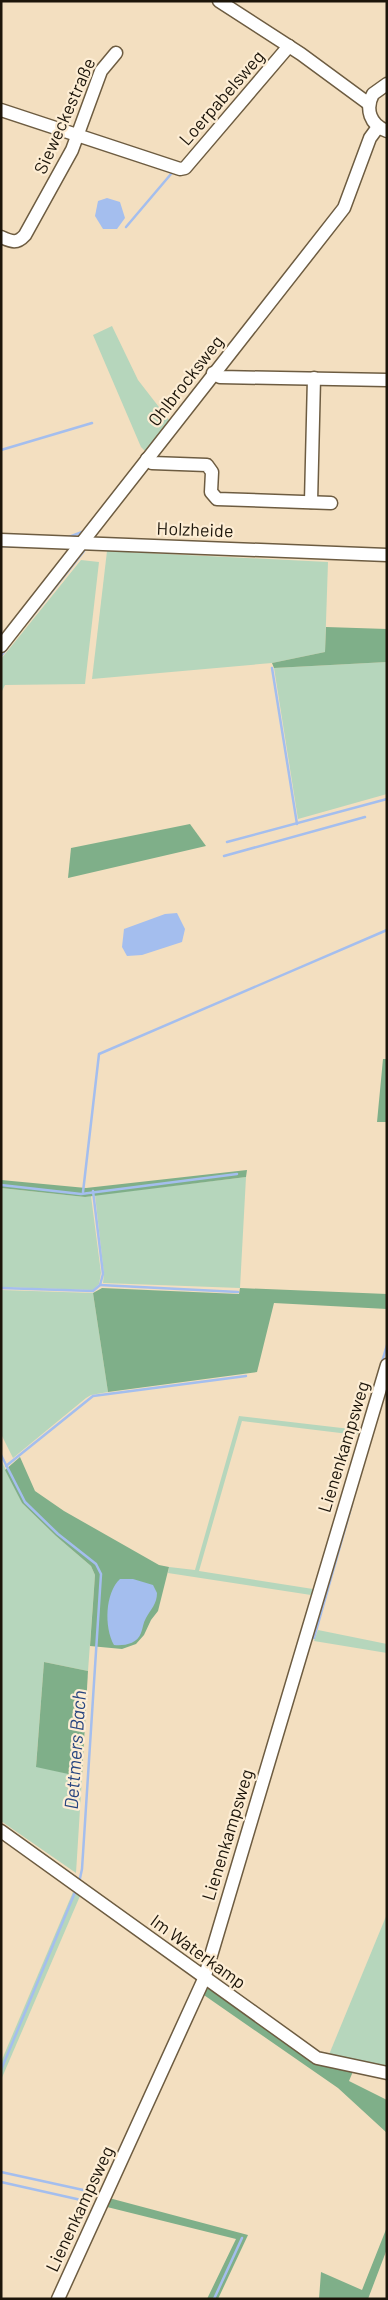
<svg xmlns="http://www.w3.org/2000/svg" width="388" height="2300" viewBox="0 0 388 2300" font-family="Barlow,sans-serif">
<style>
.green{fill:#b6d6bc}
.forest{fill:#7faf89}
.water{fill:#a4beee}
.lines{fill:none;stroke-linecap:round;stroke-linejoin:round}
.stream{stroke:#a4beee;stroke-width:2.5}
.minor-casing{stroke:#6d5c41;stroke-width:15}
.minor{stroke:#fff;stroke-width:12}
.labels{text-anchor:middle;stroke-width:4.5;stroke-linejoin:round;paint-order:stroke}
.street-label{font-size:18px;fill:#1c150a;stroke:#fdedd4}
.water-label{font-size:19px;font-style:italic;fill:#294680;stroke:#fdedd4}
</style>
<rect width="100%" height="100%" fill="#f3dfc0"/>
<g class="green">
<polygon points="112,326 138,380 169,420 145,451 141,447 93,335"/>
<polygon points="107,551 328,562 325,652 272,663 92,679"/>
<polygon points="81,560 99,562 85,684 5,685 1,693 1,659"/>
<polygon points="387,662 387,794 298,819 274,668"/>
<polygon points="246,1177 240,1288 103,1283 104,1274 95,1195"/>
<polygon points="1,1188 85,1197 91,1196 101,1273 99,1284 93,1290 1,1287"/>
<polygon points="1,1290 93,1293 108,1392 91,1395 86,1398 13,1458 1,1434"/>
<polygon points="239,1416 359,1430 357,1435 242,1421 199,1571 313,1589 311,1595 168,1573 169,1567 195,1570"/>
<polygon points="1,1460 22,1503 56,1536 91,1566 95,1575 88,1671 44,1662 36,1766 82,1777 76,1873 1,1821"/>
<polygon points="318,1630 387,1644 387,1653 314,1641"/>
<polygon points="73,1892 80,1896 1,2080 1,2062"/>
<polygon points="387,1914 387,2069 328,2057"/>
</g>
<g class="forest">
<polygon points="326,627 387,629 387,662 274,668 272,663 325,652"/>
<polygon points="190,824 206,846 68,878 71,848"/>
<polygon points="383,1059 387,1059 387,1122 377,1122"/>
<polygon points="247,1170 246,1177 85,1197 1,1188 1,1180 86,1188"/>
<polygon points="102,1288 239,1294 240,1288 387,1294 387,1309 274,1303 257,1372 108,1392 93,1293"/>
<polygon points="20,1457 35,1491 64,1511 159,1565 169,1567 158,1611 151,1620 144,1635 136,1644 122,1649 90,1646 95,1575 91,1566 56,1536 22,1503 5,1470"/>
<polygon points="44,1662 88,1671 82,1777 36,1767"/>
<polygon points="206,1989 210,1989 315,2063 354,2069 349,2081 387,2100 387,2133 338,2088 201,1993"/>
<polygon points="109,2198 248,2235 218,2299 207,2299 236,2239 107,2207"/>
<polygon points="387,2227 387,2249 368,2299 319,2299 321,2272 362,2290"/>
</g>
<g class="water">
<polygon points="107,198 120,202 125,218 117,229 103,229 95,216 98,201"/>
<polygon points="177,913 185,929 182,942 142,955 127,956 122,947 124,929 165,914"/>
<path d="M120,1579H133L153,1585L157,1593C157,1604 151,1609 146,1618C143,1623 143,1628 141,1633C137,1644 124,1646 114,1645C104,1627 105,1593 120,1579Z"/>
</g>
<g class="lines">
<g class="stream">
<polyline points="126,227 171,174"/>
<polyline points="1,450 92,423"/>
<polyline points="69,537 82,532"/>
<polyline points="1,546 24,547"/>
<polyline points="30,619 84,551"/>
<polyline points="1,656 7,648"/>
<polyline points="272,668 297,824"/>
<polyline points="227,842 387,799"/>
<polyline points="224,856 365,817"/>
<polyline points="1,1185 81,1194 237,1174"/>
<polyline points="83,1192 99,1054 387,930"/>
<polyline points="100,1285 238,1292"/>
<polyline points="1,1288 93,1291 100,1285 103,1274 93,1191"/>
<polyline points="381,1365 387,1345"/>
<polyline points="1,1455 25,1502 58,1534 96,1564 101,1574 82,1869 79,1883"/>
<polyline points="6,1466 93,1396 246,1376"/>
<polyline points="314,1638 352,1504"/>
<polyline points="1,2070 76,1890"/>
<polyline points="1,2172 97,2193"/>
<polyline points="1,2182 90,2202"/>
<polyline points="214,2299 242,2238"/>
</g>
<defs>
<g id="minor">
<polyline points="219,1 301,54 369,104"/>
<path d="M387,84L373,94C365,109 370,125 387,131"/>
<polyline points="1,110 180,169 185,168 289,46"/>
<path d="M1,237C12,242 17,244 25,235L72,150L101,71L116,53"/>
<polyline points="213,373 220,377 387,380"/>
<polyline points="147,459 152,463 207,465 212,472 211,492 217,499 331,503"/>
<polyline points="311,502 314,378"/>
<polyline points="1,540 387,555"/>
<polyline points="1,646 344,208 370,138 378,127"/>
<polyline points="1,1831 317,2058 387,2073"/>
<polyline points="58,2299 204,1979 387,1365"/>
</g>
</defs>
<use href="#minor" class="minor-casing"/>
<use href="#minor" class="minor"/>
</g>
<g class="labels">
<g class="street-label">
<text transform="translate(222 98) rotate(-49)" y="6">Loerpabelsweg</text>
<text transform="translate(65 116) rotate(-66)" y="6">Sieweckestraße</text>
<text transform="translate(186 381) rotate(-52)" y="6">Ohlbrocksweg</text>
<text transform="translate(195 530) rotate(2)" y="6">Holzheide</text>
<text transform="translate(344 1447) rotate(-73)" y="6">Lienenkampsweg</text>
<text transform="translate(228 1835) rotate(-73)" y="6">Lienenkampsweg</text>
<text transform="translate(198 1952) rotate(36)" y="6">Im Waterkamp</text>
<text transform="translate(80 2209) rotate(-65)" y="6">Lienenkampsweg</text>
</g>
<g class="water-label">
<text transform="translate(75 1750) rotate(-86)" y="7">Dettmers Bach</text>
</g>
</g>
<rect width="388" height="2300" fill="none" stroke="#1c150a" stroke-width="5"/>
</svg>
